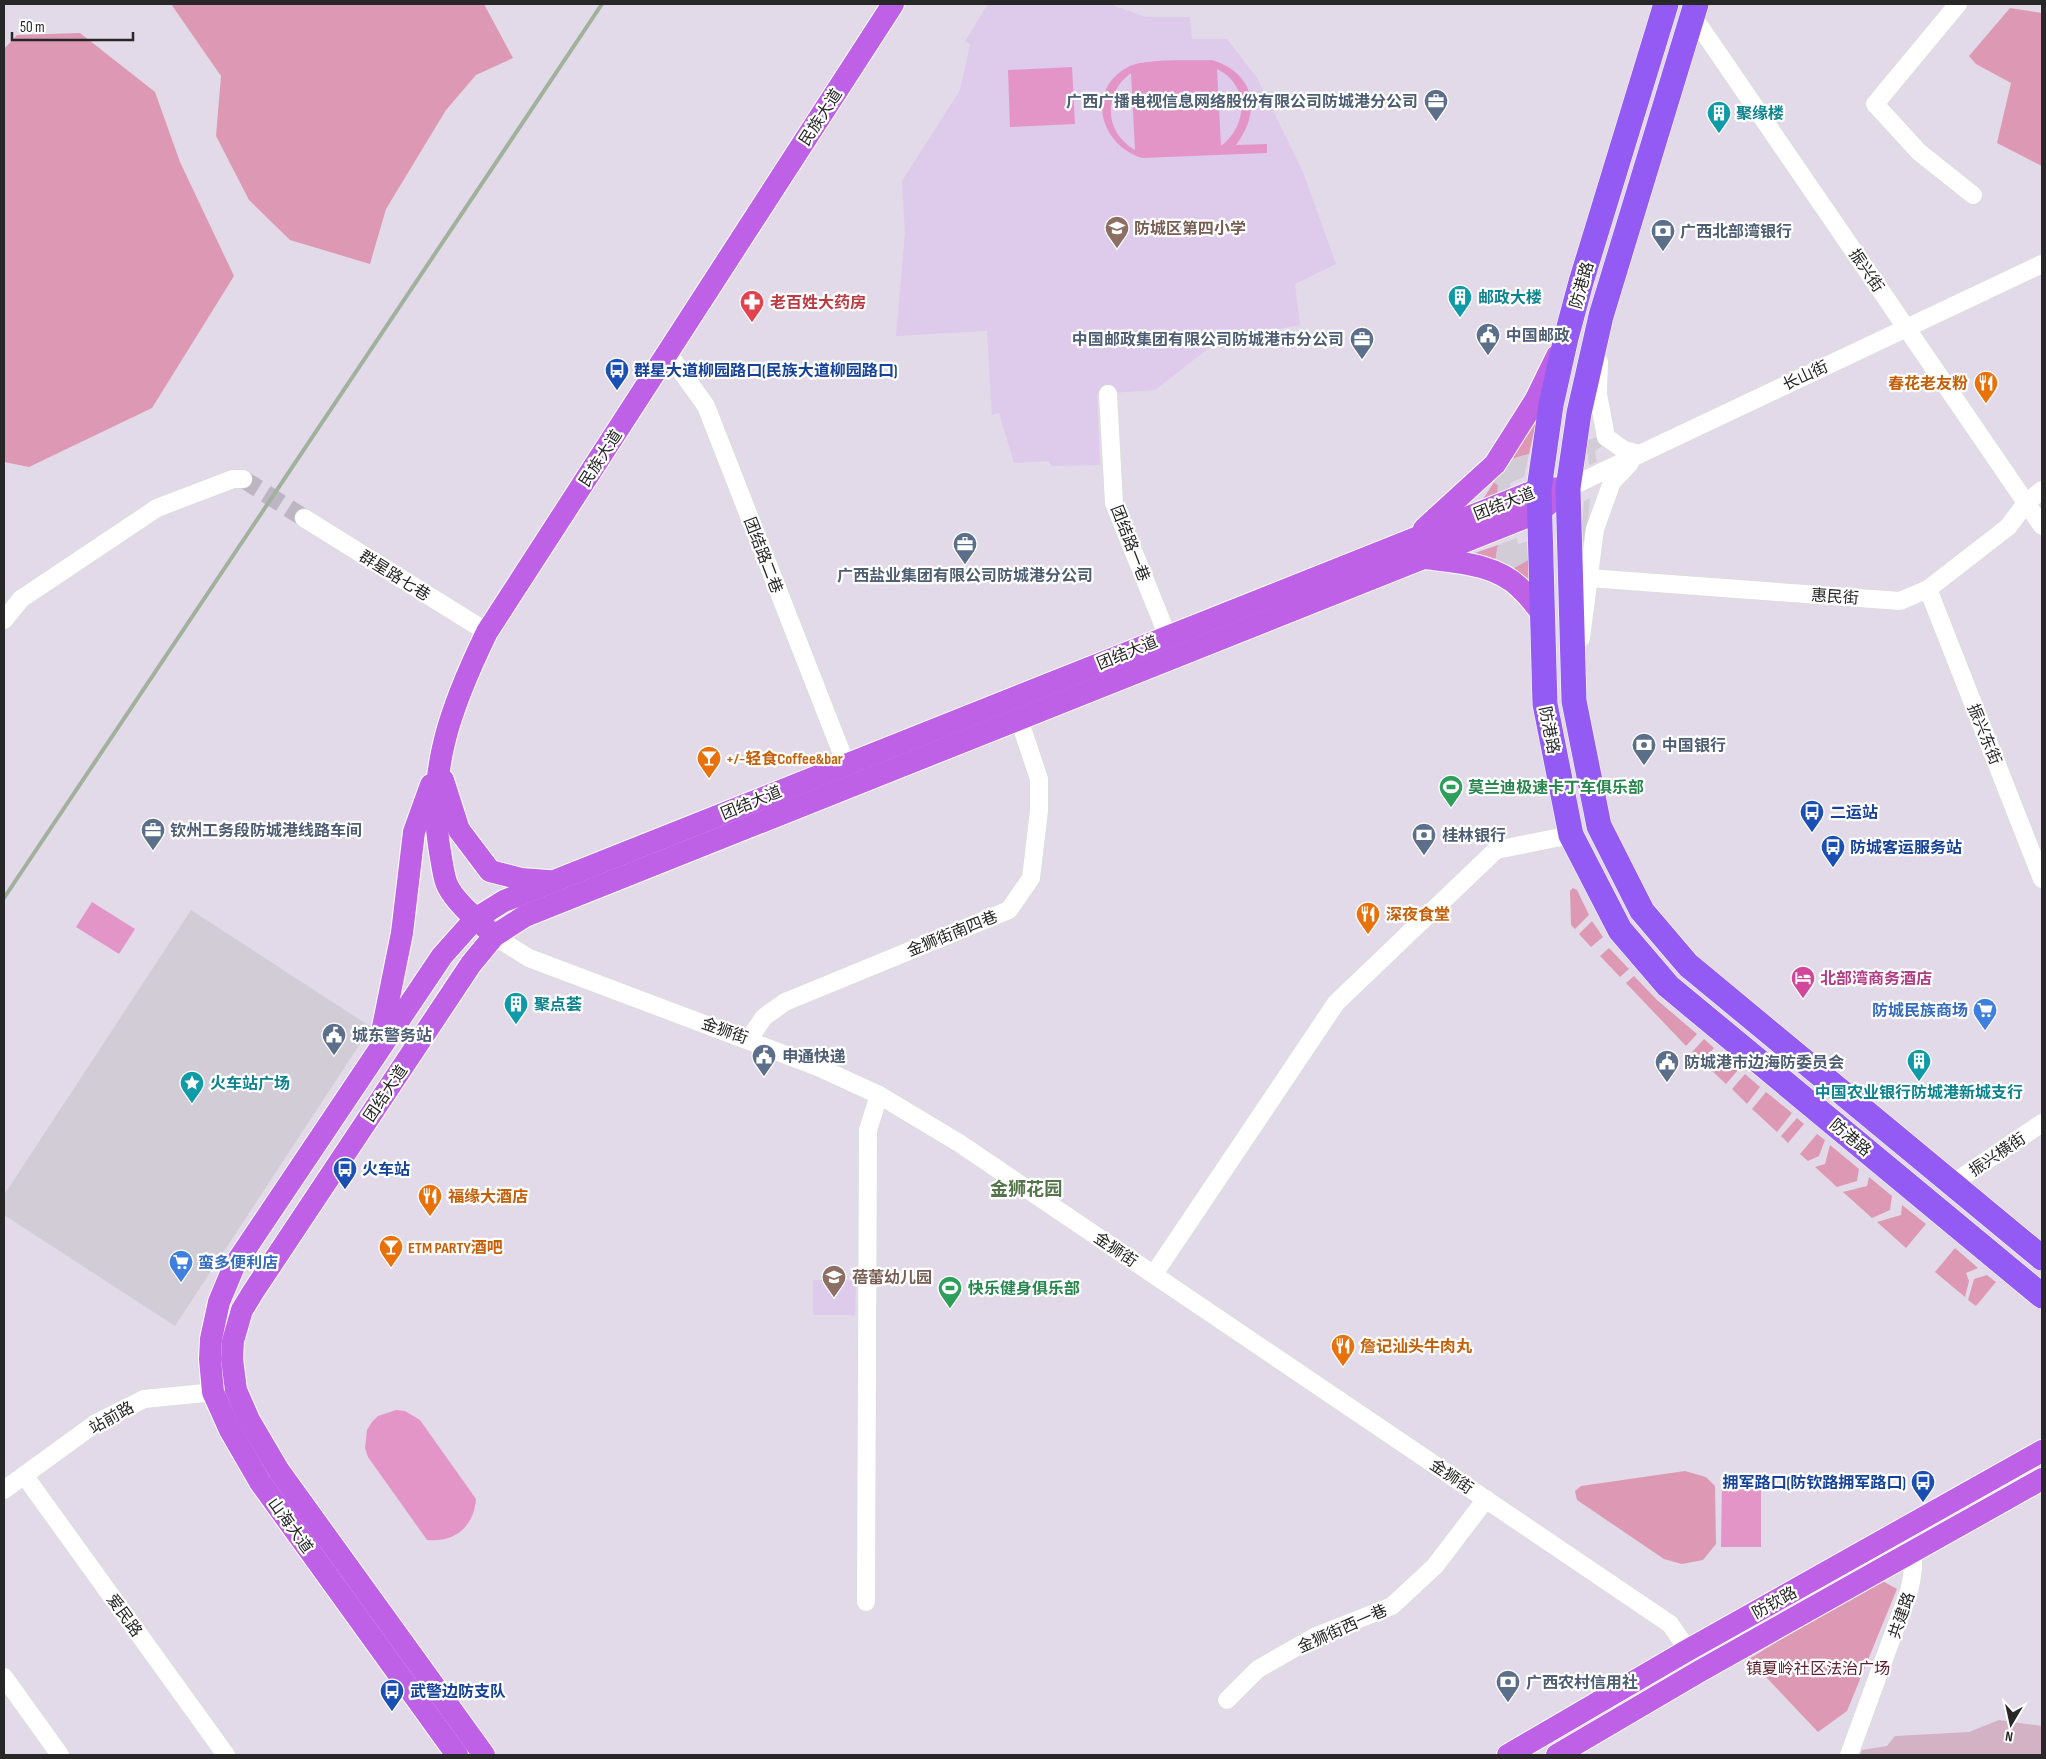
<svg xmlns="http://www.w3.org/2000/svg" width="2046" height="1759" viewBox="0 0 2046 1759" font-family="'Sofia Sans Condensed','Noto Sans SC',sans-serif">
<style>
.education{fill:#decaea}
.green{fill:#dd99b4}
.cemetery{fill:#d2b2c4}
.pitch{fill:#e495c7;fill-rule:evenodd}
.plaza{fill:#d1ccd6}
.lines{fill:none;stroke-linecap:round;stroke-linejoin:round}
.minor-tunnel{stroke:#bdb6c2;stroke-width:18;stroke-dasharray:18 9;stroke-linecap:butt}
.minor-casing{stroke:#d3e0cf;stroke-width:19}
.major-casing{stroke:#fff;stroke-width:24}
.highway-casing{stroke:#fff;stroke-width:26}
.minor{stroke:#fff;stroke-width:18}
.major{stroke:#bf61e7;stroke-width:22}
.highway{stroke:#935bf3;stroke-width:25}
.rail{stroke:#a1b19d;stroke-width:4}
.labels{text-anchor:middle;stroke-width:4.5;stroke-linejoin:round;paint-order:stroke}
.service-label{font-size:16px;font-weight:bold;fill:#4e5e75;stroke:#fff;text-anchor:start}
.culture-label{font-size:16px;font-weight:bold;fill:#0d838f;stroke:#fff;text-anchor:start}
.street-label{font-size:16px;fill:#272727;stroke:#fff}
.education-label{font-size:16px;font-weight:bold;fill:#785e54;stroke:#fff;text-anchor:start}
.health-label{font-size:16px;font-weight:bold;fill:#be3a42;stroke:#fff;text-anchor:start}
.transit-label{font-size:16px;font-weight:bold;fill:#164399;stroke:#fff;text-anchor:start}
.food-label{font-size:16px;font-weight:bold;fill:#c56008;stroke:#fff;text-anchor:start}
.leisure-label{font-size:16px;font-weight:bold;fill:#27864d;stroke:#fff;text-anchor:start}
.hotel-label{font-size:16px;font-weight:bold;fill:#b23c85;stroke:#fff;text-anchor:start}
.shop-label{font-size:16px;font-weight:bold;fill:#366cbe;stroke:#fff;text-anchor:end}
.park-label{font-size:16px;fill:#5e1e2f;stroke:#fff}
.neighbourhood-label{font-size:18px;font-weight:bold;fill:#55754b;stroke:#fff}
</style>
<rect width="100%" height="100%" fill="#e2dae9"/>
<g class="education">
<polygon points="988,4 1109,4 1146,17 1190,17 1192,39 1227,39 1257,78 1303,172 1336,264 1295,284 1300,325 1218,341 1155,390 1097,394 1100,465 1052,466 1048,461 1014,463 999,413 992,415 987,331 896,336 905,233 902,181 960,90 970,44 965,41"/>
<polygon points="813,1280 856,1280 855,1315 813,1315"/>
</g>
<g class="green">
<polygon points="171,4 484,4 513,58 476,75 446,110 386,209 370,264 290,240 249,200 216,136 221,76"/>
<polygon points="2010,8 2042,13 2042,166 1997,143 2011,83 1976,64 1969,56"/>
<polygon points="80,33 155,92 180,162 234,276 152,408 29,467 4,462 4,49 17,35"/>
<polygon points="1532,423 1536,423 1529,454 1508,460"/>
<polygon points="1494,482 1498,485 1497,501 1480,504"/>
<polygon points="1498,545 1495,562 1472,554"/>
<polygon points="1530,559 1530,583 1512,569"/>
<polygon points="1573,888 1577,890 1589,915 1575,929 1571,925 1570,891"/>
<polygon points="1592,921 1603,937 1591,947 1579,934"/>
<polygon points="1609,948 1629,969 1620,977 1600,956"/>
<polygon points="1634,976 1657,1000 1697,1034 1686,1046 1626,983"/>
<polygon points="1704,1039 1714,1048 1702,1061 1692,1052"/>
<polygon points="1720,1053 1739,1069 1726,1084 1708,1067"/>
<polygon points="1745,1074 1760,1087 1747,1104 1732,1089"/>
<polygon points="1766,1092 1792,1113 1777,1132 1752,1109"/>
<polygon points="1797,1118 1804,1124 1788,1143 1781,1136"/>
<polygon points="1817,1134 1825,1140 1819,1156 1808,1161 1800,1154"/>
<polygon points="1830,1145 1859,1169 1857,1181 1837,1187 1815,1167 1825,1164"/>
<polygon points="1869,1177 1892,1196 1890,1210 1872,1218 1843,1192 1867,1186"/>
<polygon points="1902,1205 1926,1224 1906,1248 1877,1222 1901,1215"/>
<polygon points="1955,1248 1978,1268 1966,1273 1969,1281 1965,1297 1935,1272"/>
<polygon points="1987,1275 1996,1282 1976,1306 1968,1300 1974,1279"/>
<polygon points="1685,1471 1706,1477 1715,1486 1716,1544 1703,1560 1682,1564 1664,1559 1577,1500 1575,1491 1581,1486"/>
<polygon points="1879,1579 1897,1589 1847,1711 1818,1732 1749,1659"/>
</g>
<polygon class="cemetery" points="1999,1720 2042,1726 2042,1755 1860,1755 1862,1750 1887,1746 1895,1736 1969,1732"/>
<g class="pitch">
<path d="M1212,60C1255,73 1262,111 1236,145L1267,144V153L1142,158C1100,145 1085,90 1128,67C1145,58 1191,61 1212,60ZM1217,69C1250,85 1248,126 1221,146ZM1131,73L1135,150C1104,132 1103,93 1131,73Z"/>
<polygon points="1072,67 1075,124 1010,127 1008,70"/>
<polygon points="92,902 135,929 119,954 76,927"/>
<path d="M396,1410L405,1411L420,1420L476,1499C474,1526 455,1543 427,1540L368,1457L365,1448L367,1430L372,1422L378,1416Z"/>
<polygon points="1722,1477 1761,1477 1761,1547 1721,1547"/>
</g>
<g class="plaza">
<polygon points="1599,437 1602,446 1595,451 1597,462 1589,465 1588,454 1583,455 1585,440"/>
<polygon points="1529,454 1524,477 1510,483 1511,495 1497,501 1498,485 1494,482 1508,460"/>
<polygon points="1590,498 1586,542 1580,543 1579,526 1582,524 1584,501"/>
<polygon points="1517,538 1518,544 1530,541 1530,559 1512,569 1495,562 1498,545"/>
<polygon points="191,910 371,1027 175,1326 4,1215 4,1195"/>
</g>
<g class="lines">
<polyline class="minor-tunnel" points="243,479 304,518"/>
<defs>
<g id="minor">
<polyline points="1958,4 1875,104 1919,152 1973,195"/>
<polyline points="1692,15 2042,526"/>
<polyline points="668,353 706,406 846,764"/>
<polyline points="1599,362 1598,394 1606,437 1624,450 1640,454"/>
<polyline points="1108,394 1114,503 1172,647"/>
<polyline points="1568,488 2042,264"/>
<polyline points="304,518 487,632"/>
<polyline points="1589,578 1900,601 1928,589 2008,527 2026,503 2042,490"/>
<polyline points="1928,589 2042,879"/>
<polyline points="4,620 21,599 157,508 233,479 243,479"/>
<polyline points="1581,638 1595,529 1612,482 1630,463"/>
<polyline points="494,936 529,958 818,1067 879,1095 959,1143 1670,1624 1688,1650"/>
<polyline points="749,1039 764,1017 785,1002 1009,910 1031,878 1039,811 1039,779 1019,719"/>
<polyline points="1952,1184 2042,1123"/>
<polyline points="1154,1274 1336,1003 1496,850 1571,835"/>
<polyline points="24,1475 226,1755"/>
<polyline points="4,1490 96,1423 144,1399 225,1391"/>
<polyline points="866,1602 868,1130 879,1095"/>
<polyline points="4,1677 60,1755"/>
<polyline points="1227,1700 1258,1669 1316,1636 1392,1606 1435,1566 1486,1499"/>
<path d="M1849,1755L1909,1591C1916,1562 1915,1557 1900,1531"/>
</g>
<g id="major">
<polyline points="1424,529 1495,464 1535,401 1557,356"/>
<path d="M1425,558C1457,562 1497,564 1521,589C1529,596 1535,605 1542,613"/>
<polyline points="443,780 459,830 490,871 521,879 548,881"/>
<path d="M486,928C474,918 451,897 446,882C443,873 442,862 440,852C426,771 452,704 487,632L893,4"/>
<polyline points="381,1037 402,933 414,832 431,785"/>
<polyline points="457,1755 260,1482 230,1430 213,1392 210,1359 211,1339 219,1302 234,1266 442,956 475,919 504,901 1539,489 1568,488"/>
<polyline points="484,1755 279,1471 249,1420 236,1390 232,1359 233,1341 242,1310 253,1292 471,964 494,936 525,916 1539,512 1552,501"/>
<polyline points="1508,1755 1688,1650 2042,1451"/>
<polyline points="1557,1755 1700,1671 2042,1479"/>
</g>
<g id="highway">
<polyline points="1666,4 1581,282 1566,338 1551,405 1539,489 1545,704 1571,835 1620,930 1668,986 2042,1296"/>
<polyline points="1696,4 1601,316 1579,413 1568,488 1574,701 1599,826 1642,911 1688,965 2042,1258"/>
</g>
</defs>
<use href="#minor" class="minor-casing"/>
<use href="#major" class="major-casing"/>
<use href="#highway" class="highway-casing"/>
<use href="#minor" class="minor"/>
<use href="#major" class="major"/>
<use href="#highway" class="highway"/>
<polyline class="rail" points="4,898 602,4"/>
</g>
<defs>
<symbol id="office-pin" viewBox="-11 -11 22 30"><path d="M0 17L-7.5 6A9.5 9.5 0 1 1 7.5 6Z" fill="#5c6f8a" stroke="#fff"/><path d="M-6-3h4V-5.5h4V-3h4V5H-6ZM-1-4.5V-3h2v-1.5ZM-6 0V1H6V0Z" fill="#fff"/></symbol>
<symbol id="building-pin" viewBox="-11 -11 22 30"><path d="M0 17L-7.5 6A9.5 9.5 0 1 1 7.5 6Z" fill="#0f9aa8" stroke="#fff"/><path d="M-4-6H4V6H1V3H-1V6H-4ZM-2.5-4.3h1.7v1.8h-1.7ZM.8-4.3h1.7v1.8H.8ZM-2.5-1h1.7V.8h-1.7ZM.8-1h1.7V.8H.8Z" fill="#fff"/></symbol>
<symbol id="school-pin" viewBox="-11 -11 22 30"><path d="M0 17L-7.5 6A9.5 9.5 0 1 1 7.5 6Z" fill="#8d6e63" stroke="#fff"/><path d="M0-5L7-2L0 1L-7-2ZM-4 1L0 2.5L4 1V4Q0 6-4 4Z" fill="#fff"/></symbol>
<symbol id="bank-pin" viewBox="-11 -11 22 30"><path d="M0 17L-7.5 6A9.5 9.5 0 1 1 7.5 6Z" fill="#5c6f8a" stroke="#fff"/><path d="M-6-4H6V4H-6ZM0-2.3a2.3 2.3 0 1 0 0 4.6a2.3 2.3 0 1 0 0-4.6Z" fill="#fff"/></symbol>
<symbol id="pharmacy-pin" viewBox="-11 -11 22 30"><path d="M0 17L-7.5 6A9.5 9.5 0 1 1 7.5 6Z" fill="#e0444e" stroke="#fff"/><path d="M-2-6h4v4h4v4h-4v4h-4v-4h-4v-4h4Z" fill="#fff"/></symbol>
<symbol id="civic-pin" viewBox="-11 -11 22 30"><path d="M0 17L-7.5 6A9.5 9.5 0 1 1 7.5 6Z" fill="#5c6f8a" stroke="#fff"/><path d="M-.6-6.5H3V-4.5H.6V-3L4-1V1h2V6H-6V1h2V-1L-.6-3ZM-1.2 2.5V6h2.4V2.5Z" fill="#fff"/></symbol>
<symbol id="bus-pin" viewBox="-11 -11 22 30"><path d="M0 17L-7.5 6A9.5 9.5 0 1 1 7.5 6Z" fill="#1a4fb4" stroke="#fff"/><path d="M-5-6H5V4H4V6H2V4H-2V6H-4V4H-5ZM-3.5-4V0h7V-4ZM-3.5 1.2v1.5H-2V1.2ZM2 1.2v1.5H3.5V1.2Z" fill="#fff"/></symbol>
<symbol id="restaurant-pin" viewBox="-11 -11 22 30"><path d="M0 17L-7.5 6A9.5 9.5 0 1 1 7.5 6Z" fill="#e8710a" stroke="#fff"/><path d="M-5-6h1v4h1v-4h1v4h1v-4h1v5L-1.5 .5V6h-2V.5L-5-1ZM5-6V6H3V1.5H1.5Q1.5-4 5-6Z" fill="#fff"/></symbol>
<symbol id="bar-pin" viewBox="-11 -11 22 30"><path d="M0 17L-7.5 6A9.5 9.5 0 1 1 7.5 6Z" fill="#e8710a" stroke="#fff"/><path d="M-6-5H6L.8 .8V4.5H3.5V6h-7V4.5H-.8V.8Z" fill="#fff"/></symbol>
<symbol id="stadium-pin" viewBox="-11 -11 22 30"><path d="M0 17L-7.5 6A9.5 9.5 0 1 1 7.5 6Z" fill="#2e9e5b" stroke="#fff"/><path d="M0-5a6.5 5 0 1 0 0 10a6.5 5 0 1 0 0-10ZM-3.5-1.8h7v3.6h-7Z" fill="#fff"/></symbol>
<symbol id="hotel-pin" viewBox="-11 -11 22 30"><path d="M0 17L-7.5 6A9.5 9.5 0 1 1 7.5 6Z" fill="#d1479c" stroke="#fff"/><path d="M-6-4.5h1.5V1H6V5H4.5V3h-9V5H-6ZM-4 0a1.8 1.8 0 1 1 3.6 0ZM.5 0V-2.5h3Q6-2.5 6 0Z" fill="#fff"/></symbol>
<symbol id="supermarket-pin" viewBox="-11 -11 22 30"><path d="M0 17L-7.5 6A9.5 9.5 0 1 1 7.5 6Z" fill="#3f7fe0" stroke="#fff"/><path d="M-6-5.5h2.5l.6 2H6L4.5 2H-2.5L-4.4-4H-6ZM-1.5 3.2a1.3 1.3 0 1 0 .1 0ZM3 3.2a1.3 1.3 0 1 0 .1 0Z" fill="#fff"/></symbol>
<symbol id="sight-pin" viewBox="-11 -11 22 30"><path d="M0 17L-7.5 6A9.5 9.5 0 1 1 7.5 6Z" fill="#0f9aa8" stroke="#fff"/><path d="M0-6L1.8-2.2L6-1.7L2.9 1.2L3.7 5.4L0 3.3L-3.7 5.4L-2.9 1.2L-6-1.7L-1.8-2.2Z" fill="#fff"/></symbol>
</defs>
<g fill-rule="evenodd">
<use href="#office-pin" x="1422" y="87" width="28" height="38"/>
<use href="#building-pin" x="1705" y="99" width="28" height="38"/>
<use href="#school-pin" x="1103" y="214" width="28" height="38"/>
<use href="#bank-pin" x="1649" y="217" width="28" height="38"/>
<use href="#building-pin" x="1446" y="283" width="28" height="38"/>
<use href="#pharmacy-pin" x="738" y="288" width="28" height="38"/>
<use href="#civic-pin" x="1474" y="321" width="28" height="38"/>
<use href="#office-pin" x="1348" y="325" width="28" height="38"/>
<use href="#bus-pin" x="603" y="356" width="28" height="38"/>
<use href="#restaurant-pin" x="1972" y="369" width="28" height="38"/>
<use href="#office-pin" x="951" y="530" width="28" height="38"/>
<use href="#bank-pin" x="1630" y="731" width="28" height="38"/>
<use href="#bar-pin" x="695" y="744" width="28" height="38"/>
<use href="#stadium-pin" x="1437" y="773" width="28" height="38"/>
<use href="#bus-pin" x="1798" y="798" width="28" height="38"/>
<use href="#office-pin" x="139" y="816" width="28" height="38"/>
<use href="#bank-pin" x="1410" y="821" width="28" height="38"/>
<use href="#bus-pin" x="1819" y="833" width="28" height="38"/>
<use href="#restaurant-pin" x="1354" y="900" width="28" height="38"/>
<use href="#hotel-pin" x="1789" y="964" width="28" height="38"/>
<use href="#building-pin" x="502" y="990" width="28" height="38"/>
<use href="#supermarket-pin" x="1971" y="996" width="28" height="38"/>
<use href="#civic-pin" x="320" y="1021" width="28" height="38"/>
<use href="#civic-pin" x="750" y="1042" width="28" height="38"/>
<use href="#building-pin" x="1905" y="1047" width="28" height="38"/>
<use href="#civic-pin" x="1653" y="1048" width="28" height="38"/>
<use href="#sight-pin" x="178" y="1069" width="28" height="38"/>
<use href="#bus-pin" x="331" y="1155" width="28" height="38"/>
<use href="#restaurant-pin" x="416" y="1182" width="28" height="38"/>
<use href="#bar-pin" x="377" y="1233" width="28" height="38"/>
<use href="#supermarket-pin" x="167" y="1248" width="28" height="38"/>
<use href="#school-pin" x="820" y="1263" width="28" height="38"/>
<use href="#stadium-pin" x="936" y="1274" width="28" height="38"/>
<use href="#restaurant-pin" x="1329" y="1332" width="28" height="38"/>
<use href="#bus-pin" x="1909" y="1468" width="28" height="38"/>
<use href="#bank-pin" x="1494" y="1668" width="28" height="38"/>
<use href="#bus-pin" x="378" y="1677" width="28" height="38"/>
</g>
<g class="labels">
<g class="service-label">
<text x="1418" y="107" text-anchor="end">广西广播电视信息网络股份有限公司防城港分公司</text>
<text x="1680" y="237">广西北部湾银行</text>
<text x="1506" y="341">中国邮政</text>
<text x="1344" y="345" text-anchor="end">中国邮政集团有限公司防城港市分公司</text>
<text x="965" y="581" text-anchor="middle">广西盐业集团有限公司防城港分公司</text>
<text x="1662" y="751">中国银行</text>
<text x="170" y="836">钦州工务段防城港线路车间</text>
<text x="1442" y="841">桂林银行</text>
<text x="352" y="1041">城东警务站</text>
<text x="782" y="1062">申通快递</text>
<text x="1684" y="1068">防城港市边海防委员会</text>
<text x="1526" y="1688">广西农村信用社</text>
</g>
<g class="culture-label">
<text x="1736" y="119">聚缘楼</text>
<text x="1478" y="303">邮政大楼</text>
<text x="534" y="1010">聚点荟</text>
<text x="210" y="1089">火车站广场</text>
<text x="1919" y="1098" text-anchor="middle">中国农业银行防城港新城支行</text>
</g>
<g class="street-label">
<text transform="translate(820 117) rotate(-57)" y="6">民族大道</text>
<text transform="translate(1867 270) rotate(56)" y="6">振兴街</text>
<text transform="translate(1581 285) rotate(-74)" y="6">防港路</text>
<text transform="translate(1805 375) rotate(-25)" y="6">长山街</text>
<text transform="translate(600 458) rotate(-57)" y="6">民族大道</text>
<text transform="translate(1504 503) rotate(-21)" y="6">团结大道</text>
<text transform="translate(1131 543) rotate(69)" y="6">团结路一巷</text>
<text transform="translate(764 555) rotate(69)" y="6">团结路二巷</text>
<text transform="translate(395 575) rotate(32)" y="6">群星路七巷</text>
<text transform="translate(1835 596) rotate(4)" y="6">惠民街</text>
<text transform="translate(1127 652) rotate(-22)" y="6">团结大道</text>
<text transform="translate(1550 730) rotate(79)" y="6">防港路</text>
<text transform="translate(1985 734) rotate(68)" y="6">振兴东街</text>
<text transform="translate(751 802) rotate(-22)" y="6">团结大道</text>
<text transform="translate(952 933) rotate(-22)" y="6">金狮街南四巷</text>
<text transform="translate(725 1030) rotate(20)" y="6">金狮街</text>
<text transform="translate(385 1093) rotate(-56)" y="6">团结大道</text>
<text transform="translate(1851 1137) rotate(40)" y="6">防港路</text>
<text transform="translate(1997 1154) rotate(-34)" y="6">振兴横街</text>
<text transform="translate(1116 1249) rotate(34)" y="6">金狮街</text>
<text transform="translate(111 1417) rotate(-29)" y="6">站前路</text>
<text transform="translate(1452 1476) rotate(34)" y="6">金狮街</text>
<text transform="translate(291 1525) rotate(54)" y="6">山海大道</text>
<text transform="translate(1774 1602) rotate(-29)" y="6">防钦路</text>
<text transform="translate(125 1615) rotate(54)" y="6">爱民路</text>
<text transform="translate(1901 1615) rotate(-71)" y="6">共建路</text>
<text transform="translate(1342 1628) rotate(-24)" y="6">金狮街西一巷</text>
</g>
<g class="education-label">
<text x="1134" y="234">防城区第四小学</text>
<text x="852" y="1283">蓓蕾幼儿园</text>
</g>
<g class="health-label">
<text x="770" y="308">老百姓大药房</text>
</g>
<g class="transit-label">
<text x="634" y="376">群星大道柳园路口(民族大道柳园路口)</text>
<text x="1830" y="818">二运站</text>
<text x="1850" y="853">防城客运服务站</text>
<text x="362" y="1175">火车站</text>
<text x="1906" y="1488" text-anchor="end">拥军路口(防钦路拥军路口)</text>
<text x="410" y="1697">武警边防支队</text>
</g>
<g class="food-label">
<text x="1968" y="389" text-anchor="end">春花老友粉</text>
<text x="726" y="764">+/-轻食Coffee&amp;bar</text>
<text x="1386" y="920">深夜食堂</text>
<text x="448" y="1202">福缘大酒店</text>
<text x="408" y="1253">ETM PARTY酒吧</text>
<text x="1360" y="1352">詹记汕头牛肉丸</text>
</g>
<g class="leisure-label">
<text x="1468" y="793">莫兰迪极速卡丁车俱乐部</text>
<text x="968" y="1294">快乐健身俱乐部</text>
</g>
<g class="hotel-label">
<text x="1820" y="984">北部湾商务酒店</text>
</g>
<g class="shop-label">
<text x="1968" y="1016">防城民族商场</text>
<text x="198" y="1268" text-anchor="start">蛮多便利店</text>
</g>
<g class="park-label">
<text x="1818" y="1674">镇夏岭社区法治广场</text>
</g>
<g class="neighbourhood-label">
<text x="1026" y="1195">金狮花园</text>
</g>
</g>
<rect width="2046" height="1759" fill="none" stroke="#272727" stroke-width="10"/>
<g transform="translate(2011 1724) rotate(189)" stroke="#ffffff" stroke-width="4" paint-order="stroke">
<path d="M0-4L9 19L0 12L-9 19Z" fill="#272727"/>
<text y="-8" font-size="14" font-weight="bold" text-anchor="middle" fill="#272727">N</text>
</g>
<path d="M12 32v8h121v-8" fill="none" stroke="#272727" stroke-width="2.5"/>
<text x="20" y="32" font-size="15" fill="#272727" stroke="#ffffff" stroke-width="4" paint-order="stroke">50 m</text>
</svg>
